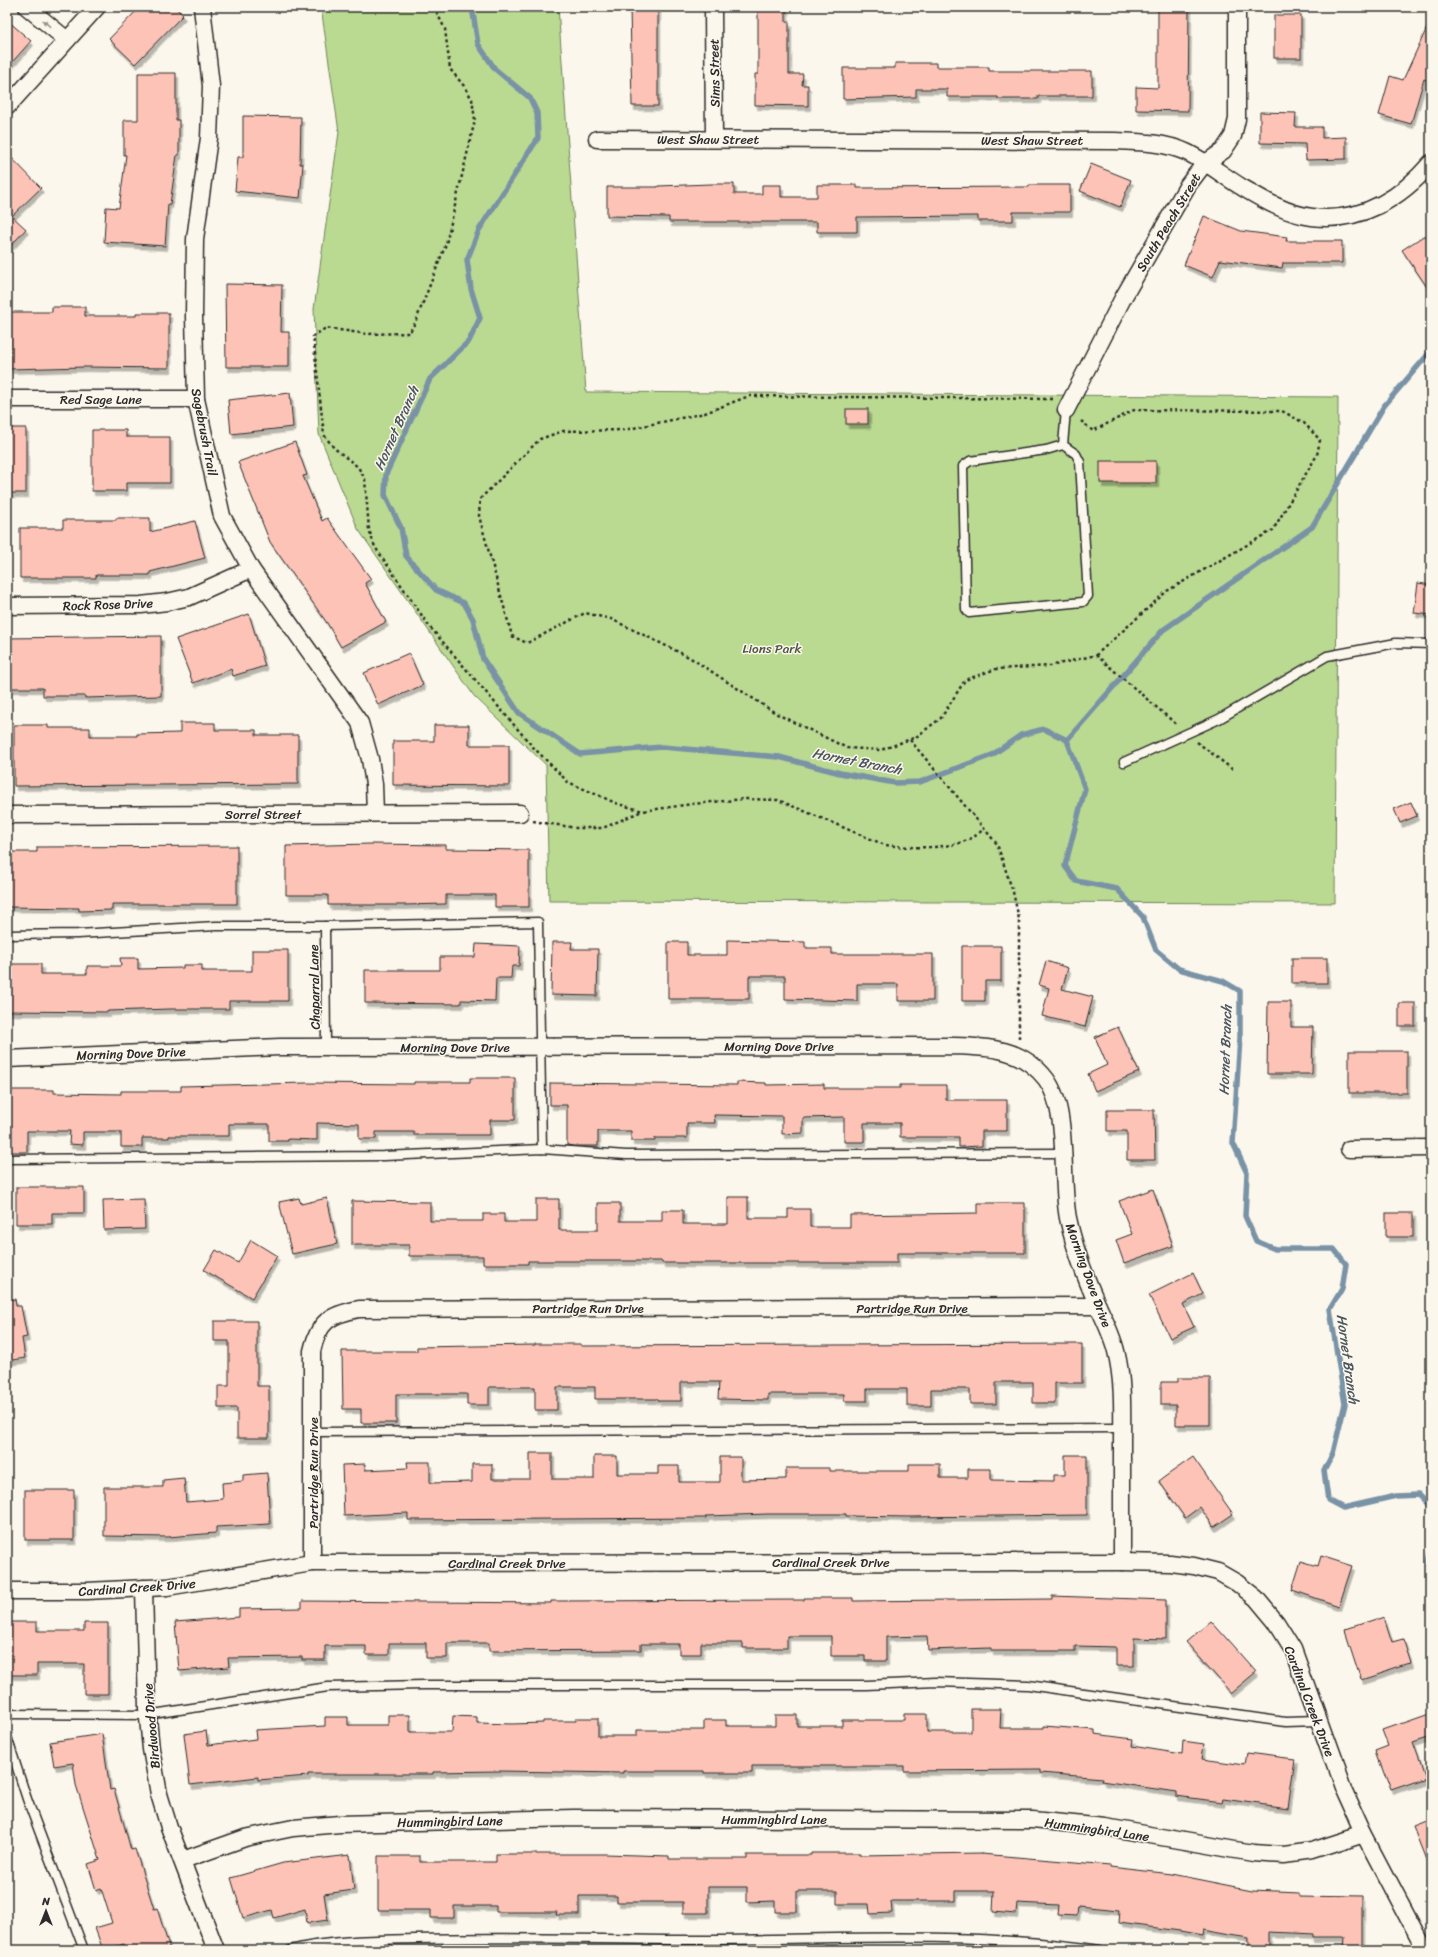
<svg xmlns="http://www.w3.org/2000/svg" width="1438" height="1957" viewBox="0 0 1438 1957" font-family="Sriracha,sans-serif">
<style>
.green{fill:#bad991;stroke:#72825e}
.lines{fill:none;stroke-linecap:round;stroke-linejoin:round}
.stream{stroke:#7992a6;stroke-width:5.5}
.building{fill:#fdc3b6;stroke:#2b2b2b;filter:url(#shadow)}
.service-casing{stroke:#2b2b2b;stroke-width:11}
.minor-casing{stroke:#2b2b2b;stroke-width:19}
.path{stroke:#2b2b2b;stroke-width:2.5;stroke-dasharray:3 3;stroke-linecap:butt}
.service{stroke:#fbf7ec;stroke-width:8}
.minor{stroke:#fbf7ec;stroke-width:16}
.oneway{fill:#93918c}
.labels{text-anchor:middle;stroke-width:3;stroke-linejoin:round;paint-order:stroke}
.street-label{font-size:13px;fill:#2b2b2b;stroke:#fbf7ec}
.park-label{font-size:13px;fill:#4f5644;stroke:#fbf7ec}
.water-label{font-size:14px;font-style:italic;fill:#4c565e;stroke:#fbf7ec}
</style>
<defs>
<filter id="shadow"><feDropShadow dx="2.5" dy="4.5" stdDeviation="0" flood-color="#0004"/></filter>
</defs>
<rect width="100%" height="100%" fill="#fbf7ec"/>
<filter id="ink" filterUnits="userSpaceOnUse"><feTurbulence type="fractalNoise" baseFrequency=".025" numOctaves="2"/><feDisplacementMap in="SourceGraphic" scale="8" xChannelSelector="R" yChannelSelector="G"/><feConvolveMatrix kernelMatrix="1 2 1 2 8 2 1 2 1" color-interpolation-filters="sRGB"/></filter>
<g filter="url(#ink)">
<polygon class="green" points="321,7 558,7 586,392 1338,397 1335,903 549,901 546,765 474,696 358,529 319,434 314,309 339,132"/>
<g class="lines">
<g class="stream">
<polyline points="472,7 478,44 495,69 530,98 537,113 538,138 479,230 467,260 471,289 480,318 469,341 430,379 386,474 385,495 401,528 406,556 436,590 464,603 473,619 483,659 519,713 580,754 662,747 779,757 840,773 895,783 920,782 992,755 1021,735 1044,729 1067,740 1085,789 1065,866 1076,881 1117,889 1143,917 1156,950 1179,969 1223,981 1240,991 1240,1038 1233,1143 1247,1173 1245,1216 1256,1241 1275,1249 1334,1249 1346,1264 1342,1289 1330,1309 1345,1404 1333,1453 1324,1471 1328,1500 1343,1508 1396,1496 1419,1495 1431,1507"/>
<polyline points="1067,740 1163,630 1312,527 1384,406 1431,351"/>
<polyline points="1431,1553 1429,1562 1431,1566"/>
</g>
</g>
<g class="building">
<polygon points="140,7 175,7 183,15 135,64 109,39"/>
<polygon points="630,7 658,7 658,106 632,106"/>
<polygon points="758,7 786,7 786,22 789,22 789,74 803,74 802,85 808,85 808,106 755,105 755,74 758,74"/>
<polygon points="1158,7 1189,7 1188,111 1136,110 1136,87 1158,88"/>
<rect x="1274" y="15" width="27" height="43"/>
<polygon points="1431,19 1431,82 1424,79 1411,124 1379,115 1390,76 1403,80"/>
<polygon points="7,20 31,41 7,68"/>
<polygon points="895,63 936,63 936,67 989,67 989,71 1092,71 1092,96 1038,96 1038,99 998,99 998,97 947,97 947,89 916,89 916,97 843,99 843,68 895,68"/>
<polygon points="138,73 176,73 176,120 179,120 179,155 177,155 170,204 168,204 165,246 104,242 106,207 119,208 126,155 124,155 124,120 138,120"/>
<polygon points="1260,112 1296,113 1295,127 1322,127 1322,138 1346,137 1346,159 1306,160 1305,144 1260,143"/>
<polygon points="243,116 301,117 300,164 303,164 300,198 235,191 238,157 243,157"/>
<polygon points="7,153 41,188 12,216 26,229 7,250"/>
<polygon points="1091,164 1131,180 1120,207 1080,191"/>
<polygon points="711,184 734,184 734,194 762,194 762,185 781,185 781,197 817,197 817,185 857,185 857,188 1029,187 1029,185 1070,185 1070,212 1013,212 1013,221 978,221 978,216 857,217 857,232 817,232 817,222 669,222 669,217 607,216 607,187 658,187 658,186"/>
<polygon points="1204,216 1241,231 1287,237 1286,241 1342,241 1342,263 1283,263 1282,268 1220,260 1213,277 1184,265"/>
<polygon points="1425,235 1431,244 1431,293 1402,250"/>
<polygon points="225,284 282,285 281,332 289,332 289,367 226,367"/>
<polygon points="52,307 85,307 85,316 136,316 136,313 169,313 169,368 85,367 10,369 10,312 52,312"/>
<polygon points="290,393 293,427 231,434 228,400"/>
<rect x="846" y="409" width="22" height="15"/>
<rect x="7" y="428" width="19" height="65"/>
<polygon points="92,430 126,430 126,437 170,437 170,483 126,483 126,491 92,491"/>
<polygon points="295,442 307,475 303,476 322,521 327,518 371,579 365,583 386,622 341,647 327,623 270,542 238,462"/>
<rect x="1100" y="461" width="56" height="22"/>
<polygon points="116,518 150,518 150,532 195,521 205,558 150,572 150,575 96,575 96,578 20,578 20,528 63,528 63,520 116,520"/>
<polygon points="1418,583 1431,585 1431,615 1414,613"/>
<polygon points="249,614 265,666 233,676 231,669 193,683 176,639"/>
<polygon points="161,636 161,696 85,698 85,696 43,696 43,688 7,688 7,638"/>
<polygon points="409,653 423,685 378,705 364,673"/>
<polygon points="180,723 215,723 215,730 256,730 256,735 298,735 298,784 14,786 14,725 48,725 48,728 90,728 90,736 137,736 137,734 180,733"/>
<polygon points="434,725 469,725 469,745 509,745 509,786 393,785 393,741 434,741"/>
<polygon points="1411,802 1417,816 1400,823 1394,809"/>
<polygon points="371,844 446,845 446,849 529,850 529,907 495,907 495,895 446,895 446,904 404,905 328,905 328,895 286,895 286,846"/>
<polygon points="237,846 237,904 112,904 112,910 79,911 79,908 7,907 7,852 37,852 37,847"/>
<polygon points="727,940 805,942 805,948 832,948 832,954 933,954 933,1001 898,1001 898,984 857,984 857,1001 785,999 785,976 749,976 749,999 668,999 668,942 687,942 687,955 727,955"/>
<polygon points="552,942 572,942 571,949 598,949 597,996 551,995"/>
<polygon points="476,944 520,946 519,966 512,966 511,978 496,978 495,1001 461,1000 461,1004 365,1003 365,970 440,970 440,957 475,957"/>
<polygon points="962,946 1001,946 1001,981 985,981 985,1001 962,1001"/>
<polygon points="252,950 288,950 288,1001 229,1001 229,1009 170,1009 108,1011 108,1012 7,1011 7,964 41,964 41,974 87,974 87,966 121,966 120,958 138,958 138,969 183,968 183,965 202,965 202,971 252,971"/>
<rect x="1292" y="958" width="35" height="25"/>
<polygon points="1046,961 1068,968 1062,989 1093,997 1085,1027 1042,1016 1049,988 1039,985"/>
<polygon points="1268,1002 1291,1002 1291,1027 1313,1027 1312,1074 1267,1074"/>
<rect x="1399" y="1003" width="16" height="23"/>
<polygon points="1118,1027 1139,1072 1095,1091 1088,1074 1107,1065 1095,1037"/>
<rect x="1349" y="1051" width="58" height="42"/>
<polygon points="470,1078 515,1078 515,1120 490,1120 490,1135 414,1135 414,1132 376,1132 376,1139 359,1139 359,1124 317,1123 317,1140 288,1139 288,1141 269,1141 269,1124 229,1124 229,1136 169,1136 169,1138 142,1138 142,1147 121,1147 121,1132 83,1132 83,1145 69,1144 70,1131 27,1131 27,1152 7,1152 7,1090 54,1090 54,1093 121,1094 121,1091 181,1091 181,1086 307,1083 414,1084 414,1082 470,1082"/>
<polygon points="737,1082 766,1083 766,1085 824,1084 824,1088 900,1088 900,1085 946,1085 946,1100 1007,1100 1007,1131 982,1131 982,1146 959,1147 959,1137 900,1137 900,1123 864,1123 864,1142 844,1142 844,1117 803,1118 803,1133 782,1134 782,1116 714,1115 715,1123 687,1123 687,1138 655,1138 655,1141 631,1141 631,1131 598,1131 598,1146 574,1146 567,1145 567,1105 550,1105 550,1083 737,1085"/>
<polygon points="1107,1110 1154,1110 1155,1160 1127,1160 1127,1131 1107,1131"/>
<polygon points="16,1187 84,1187 84,1213 52,1213 52,1224 16,1224"/>
<polygon points="1153,1189 1173,1246 1124,1263 1116,1240 1132,1234 1119,1201"/>
<polygon points="728,1197 748,1197 748,1218 788,1218 788,1209 810,1209 810,1227 850,1227 850,1215 978,1213 978,1203 1025,1203 1025,1253 897,1253 897,1263 662,1263 662,1261 528,1261 528,1264 483,1264 483,1256 409,1256 409,1245 352,1245 352,1201 430,1202 430,1221 483,1221 483,1214 504,1214 504,1222 536,1222 536,1199 559,1199 559,1230 598,1230 598,1203 620,1203 620,1221 662,1221 662,1210 683,1210 683,1224 728,1224"/>
<polygon points="299,1198 301,1204 327,1198 337,1244 292,1254 279,1202"/>
<polygon points="144,1199 145,1229 104,1230 103,1200"/>
<rect x="1386" y="1213" width="27" height="24"/>
<polygon points="251,1240 277,1256 252,1298 204,1270 216,1250 238,1263"/>
<polygon points="1193,1273 1203,1294 1183,1304 1194,1327 1170,1338 1149,1295"/>
<polygon points="15,1299 16,1306 21,1306 27,1337 22,1338 25,1358 7,1361 7,1300"/>
<polygon points="214,1321 257,1321 257,1386 269,1386 269,1438 237,1438 237,1408 218,1408 218,1386 229,1386 229,1341 214,1341"/>
<polygon points="535,1344 581,1344 581,1346 1082,1344 1082,1383 1055,1383 1055,1403 1033,1403 1033,1382 996,1382 996,1404 970,1404 970,1389 931,1389 931,1406 907,1406 907,1389 867,1389 867,1401 844,1401 844,1394 768,1394 768,1400 718,1399 719,1382 681,1382 681,1401 658,1401 658,1399 595,1399 595,1387 557,1387 557,1410 535,1410 535,1387 489,1387 489,1405 467,1405 467,1394 396,1394 396,1423 361,1423 361,1409 343,1409 342,1351 417,1351 417,1347 535,1345"/>
<polygon points="1178,1378 1210,1378 1210,1425 1176,1425 1176,1405 1161,1405 1161,1382 1178,1382"/>
<polygon points="530,1453 552,1453 552,1479 594,1479 594,1456 617,1456 617,1474 658,1474 658,1466 679,1466 679,1482 720,1482 720,1457 741,1457 741,1480 786,1479 786,1468 830,1468 830,1471 909,1471 909,1464 940,1464 940,1478 968,1478 968,1469 991,1469 991,1480 1054,1481 1054,1475 1065,1475 1065,1455 1087,1455 1087,1515 909,1517 846,1516 846,1514 768,1514 706,1516 706,1518 408,1520 408,1513 344,1516 342,1465 365,1464 365,1470 408,1468 407,1462 430,1462 430,1483 472,1482 472,1464 492,1464 492,1479 530,1479"/>
<polygon points="1193,1457 1233,1514 1214,1527 1200,1507 1185,1518 1159,1481"/>
<polygon points="267,1473 270,1524 216,1527 216,1533 168,1537 104,1536 104,1487 163,1487 163,1480 184,1478 186,1502 223,1499 222,1483 243,1481 243,1475"/>
<rect x="25" y="1490" width="49" height="50"/>
<polygon points="1321,1556 1352,1566 1339,1606 1292,1590 1301,1561 1318,1566"/>
<polygon points="1052,1596 1166,1600 1166,1639 1134,1638 1134,1666 1116,1666 1116,1647 1075,1646 1075,1651 991,1651 991,1648 928,1650 927,1636 886,1637 886,1661 865,1661 865,1656 831,1656 831,1636 787,1636 787,1648 743,1648 743,1643 701,1643 701,1654 679,1654 679,1644 641,1644 641,1650 489,1651 489,1643 447,1643 447,1658 426,1658 426,1643 389,1643 389,1655 366,1655 366,1646 325,1646 325,1660 302,1660 302,1657 228,1658 229,1667 179,1671 175,1622 239,1617 239,1609 302,1608 302,1601 551,1603 551,1601 804,1600 804,1598 853,1598 853,1601 1052,1599"/>
<polygon points="1384,1617 1392,1642 1403,1639 1411,1663 1361,1679 1345,1630"/>
<polygon points="1211,1621 1256,1672 1231,1693 1186,1642"/>
<polygon points="7,1622 37,1622 37,1631 84,1631 84,1623 108,1623 108,1694 84,1694 84,1664 37,1664 37,1675 7,1675"/>
<polygon points="971,1709 1001,1709 1000,1728 1044,1728 1044,1726 1095,1730 1095,1734 1133,1739 1132,1746 1182,1754 1183,1741 1204,1744 1202,1759 1245,1765 1247,1753 1295,1759 1288,1808 1223,1799 1222,1802 1176,1796 1176,1792 1102,1781 1103,1778 1040,1773 1040,1770 904,1771 904,1766 752,1766 752,1773 704,1773 704,1771 623,1771 623,1773 499,1771 433,1772 433,1774 308,1774 308,1776 258,1780 258,1777 190,1785 184,1734 206,1731 208,1745 256,1739 255,1730 325,1726 325,1717 348,1717 348,1725 388,1725 388,1715 410,1715 410,1732 452,1732 453,1716 477,1717 477,1723 512,1724 543,1723 543,1721 576,1721 576,1718 598,1718 598,1736 637,1736 637,1730 704,1730 704,1720 726,1720 726,1726 775,1726 775,1715 797,1715 797,1726 842,1726 842,1720 904,1720 904,1714 927,1714 927,1732 971,1732"/>
<polygon points="1431,1713 1431,1737 1413,1743 1426,1779 1391,1791 1376,1751 1389,1746 1383,1730"/>
<polygon points="102,1734 110,1790 114,1789 131,1850 135,1849 154,1909 157,1908 170,1950 126,1950 124,1944 103,1950 95,1928 112,1923 101,1888 96,1890 88,1864 100,1860 76,1785 73,1763 54,1766 50,1742"/>
<polygon points="1431,1819 1431,1869 1430,1869 1413,1826"/>
<polygon points="811,1853 860,1853 860,1855 981,1853 981,1854 1110,1865 1110,1867 1172,1874 1252,1890 1299,1892 1299,1895 1362,1896 1362,1950 1342,1950 1343,1937 1311,1937 1311,1934 1269,1932 1269,1950 1248,1949 1248,1938 1203,1930 1202,1936 1180,1932 1180,1931 1119,1923 1120,1910 1078,1906 1077,1916 1057,1915 1058,1905 1017,1903 1016,1914 993,1912 994,1891 955,1891 955,1901 891,1901 892,1913 870,1914 869,1904 837,1904 837,1891 797,1891 797,1912 775,1912 775,1901 747,1902 747,1887 708,1887 708,1913 683,1913 683,1902 617,1902 617,1896 579,1896 579,1915 556,1915 557,1912 496,1912 496,1906 454,1906 454,1918 431,1918 431,1910 378,1910 378,1856 420,1856 420,1862 496,1862 496,1854 605,1854 669,1856 669,1859 747,1859 747,1855 811,1855"/>
<polygon points="350,1855 354,1890 324,1894 328,1920 307,1923 305,1909 274,1918 272,1910 243,1918 231,1878 283,1863"/>
</g>
<g class="lines">
<defs>
<g id="service">
<polyline points="1063,445 1076,454 1080,462 1088,596 1083,602 969,613 966,609 963,466 970,461 1046,450 1063,445 1066,410"/>
<polyline points="1124,762 1219,719 1327,656 1396,643 1431,644"/>
<polyline points="325,926 326,1047"/>
<polyline points="7,935 78,934 216,926 325,926 538,922 542,1149"/>
<polyline points="7,1159 384,1156 542,1149 626,1155 1062,1153"/>
<polyline points="312,1432 1122,1428"/>
<polyline points="7,1714 147,1715 328,1687 424,1685 866,1685 936,1682 1028,1685 1285,1722 1318,1721"/>
<polyline points="7,1737 27,1799 84,1950"/>
<path d="M290,1950C331,1940 373,1940 415,1939C500,1937 584,1939 668,1940C812,1941 957,1929 1100,1950"/>
</g>
<g id="minor">
<polyline points="27,7 67,40"/>
<polyline points="202,7 211,86 209,138 195,239 194,316 196,399 222,516 251,569 360,723 370,759 374,784 375,813"/>
<polyline points="713,7 714,139"/>
<polyline points="7,107 97,7"/>
<path d="M597,139L1114,141C1138,142 1163,142 1186,152C1204,160 1222,175 1240,186C1262,199 1286,214 1312,217C1361,223 1401,198 1431,163"/>
<polyline points="7,399 196,399"/>
<polyline points="1066,410 1123,298 1188,185 1204,164 1223,151 1233,136 1237,119 1237,7"/>
<polyline points="7,606 141,605 167,602 189,597 251,569"/>
<polyline points="7,815 520,813"/>
<path d="M7,1059L280,1047L954,1046C990,1047 1022,1048 1046,1079C1070,1111 1060,1178 1068,1218C1074,1248 1086,1279 1098,1306C1105,1321 1112,1335 1116,1351C1124,1383 1122,1415 1122,1447C1122,1485 1122,1524 1122,1562"/>
<polyline points="1349,1149 1431,1148"/>
<path d="M312,1563V1351C319,1321 329,1315 359,1309L1098,1306"/>
<polyline points="144,1588 147,1708 151,1749 159,1794 169,1827 216,1950"/>
<polyline points="7,1591 87,1591 167,1587 312,1563 1122,1562 1170,1563 1194,1566 1218,1572 1237,1583 1256,1598 1276,1622 1293,1649 1344,1790 1364,1834 1425,1950"/>
<polyline points="183,1860 245,1838 293,1828 340,1824 574,1818 1032,1820 1105,1827 1252,1853 1283,1855 1312,1851 1364,1834"/>
</g>
</defs>
<use href="#service" class="service-casing"/>
<use href="#minor" class="minor-casing"/>
<g class="path">
<path d="M434,7L445,29L450,69L464,86L472,99L475,120L446,244L415,323L409,333L367,334L326,328L313,336L324,435L334,448L358,467L365,479L369,530L375,547L429,626L533,747L568,782L618,804L643,811L692,804L745,799L778,800L885,845C913,848 965,852 984,828"/>
<polyline points="1052,399 749,396 705,413 624,430 563,431 540,439 480,499 479,516 512,636 527,643 585,613 611,619 689,657 777,714 847,748 881,750 916,737 941,718 965,680 996,669 1050,666 1096,655 1167,591 1273,530 1317,455 1320,440 1304,423 1282,411 1134,410 1093,431 1081,421"/>
<polyline points="1096,655 1177,725"/>
<polyline points="910,740 997,844 1013,892 1019,919 1019,1038"/>
<polyline points="1197,742 1232,769"/>
<polyline points="533,821 576,828 603,828 642,811"/>
</g>
<use href="#service" class="service"/>
<use href="#minor" class="minor"/>
</g>
<defs><path id="oneway-solid" d="M-6-.8H1V-3.2L6.5 0L1 3.2V.8H-6Z"/></defs>
<use class="oneway" href="#oneway-solid" transform="translate(47 24) rotate(-140)"/>
</g>
<g class="labels">
<g class="street-label">
<text transform="translate(714 73) rotate(-91)" y="5">Sims Street</text>
<text x="708" y="144">West Shaw Street</text>
<text x="1032" y="145">West Shaw Street</text>
<text transform="translate(1168 222) rotate(-59)" y="5">South Peach Street</text>
<text x="101" y="404">Red Sage Lane</text>
<text transform="translate(205 432) rotate(79)" y="5">Sagebrush Trail</text>
<text transform="translate(108 604) rotate(-2)" y="5">Rock Rose Drive</text>
<text x="263" y="819">Sorrel Street</text>
<text transform="translate(314 987) rotate(-91)" y="5">Chaparral Lane</text>
<text x="779" y="1051">Morning Dove Drive</text>
<text x="455" y="1052">Morning Dove Drive</text>
<text transform="translate(131 1053) rotate(-2)" y="5">Morning Dove Drive</text>
<text transform="translate(1089 1275) rotate(70)" y="5">Morning Dove Drive</text>
<text x="588" y="1313">Partridge Run Drive</text>
<text x="912" y="1313">Partridge Run Drive</text>
<text transform="translate(313 1473) rotate(-90)" y="5">Partridge Run Drive</text>
<text x="831" y="1567">Cardinal Creek Drive</text>
<text x="507" y="1568">Cardinal Creek Drive</text>
<text transform="translate(137 1587) rotate(-4)" y="5">Cardinal Creek Drive</text>
<text transform="translate(1310 1701) rotate(69)" y="5">Cardinal Creek Drive</text>
<text transform="translate(151 1726) rotate(-95)" y="5">Birdwood Drive</text>
<text x="774" y="1824">Hummingbird Lane</text>
<text transform="translate(450 1821) rotate(-1)" y="5">Hummingbird Lane</text>
<text transform="translate(1097 1829) rotate(8)" y="5">Hummingbird Lane</text>
</g>
<g class="park-label">
<text x="772" y="653">Lions Park</text>
</g>
<g class="water-label">
<text transform="translate(396 428) rotate(-66)" y="5">Hornet Branch</text>
<text transform="translate(857 761) rotate(11)" y="5">Hornet Branch</text>
<text transform="translate(1225 1050) rotate(-88)" y="5">Hornet Branch</text>
<text transform="translate(1348 1359) rotate(82)" y="5">Hornet Branch</text>
</g>
</g>
<rect width="1438" height="1957" fill="none" stroke="#fbf7ec" stroke-width="24"/>
<rect x="12" y="12" width="1414" height="1933" fill="none" stroke="#2b2b2b" stroke-width="1.5" filter="url(#ink)"/>
<g transform="translate(46 1911)" stroke="#fbf7ec" stroke-width="3" paint-order="stroke">
<path d="M0-3L7 15L0 10L-7 15Z" fill="#2b2b2b"/>
<text y="-6" font-size="11" font-weight="bold" text-anchor="middle" fill="#2b2b2b">N</text>
</g>
</svg>
